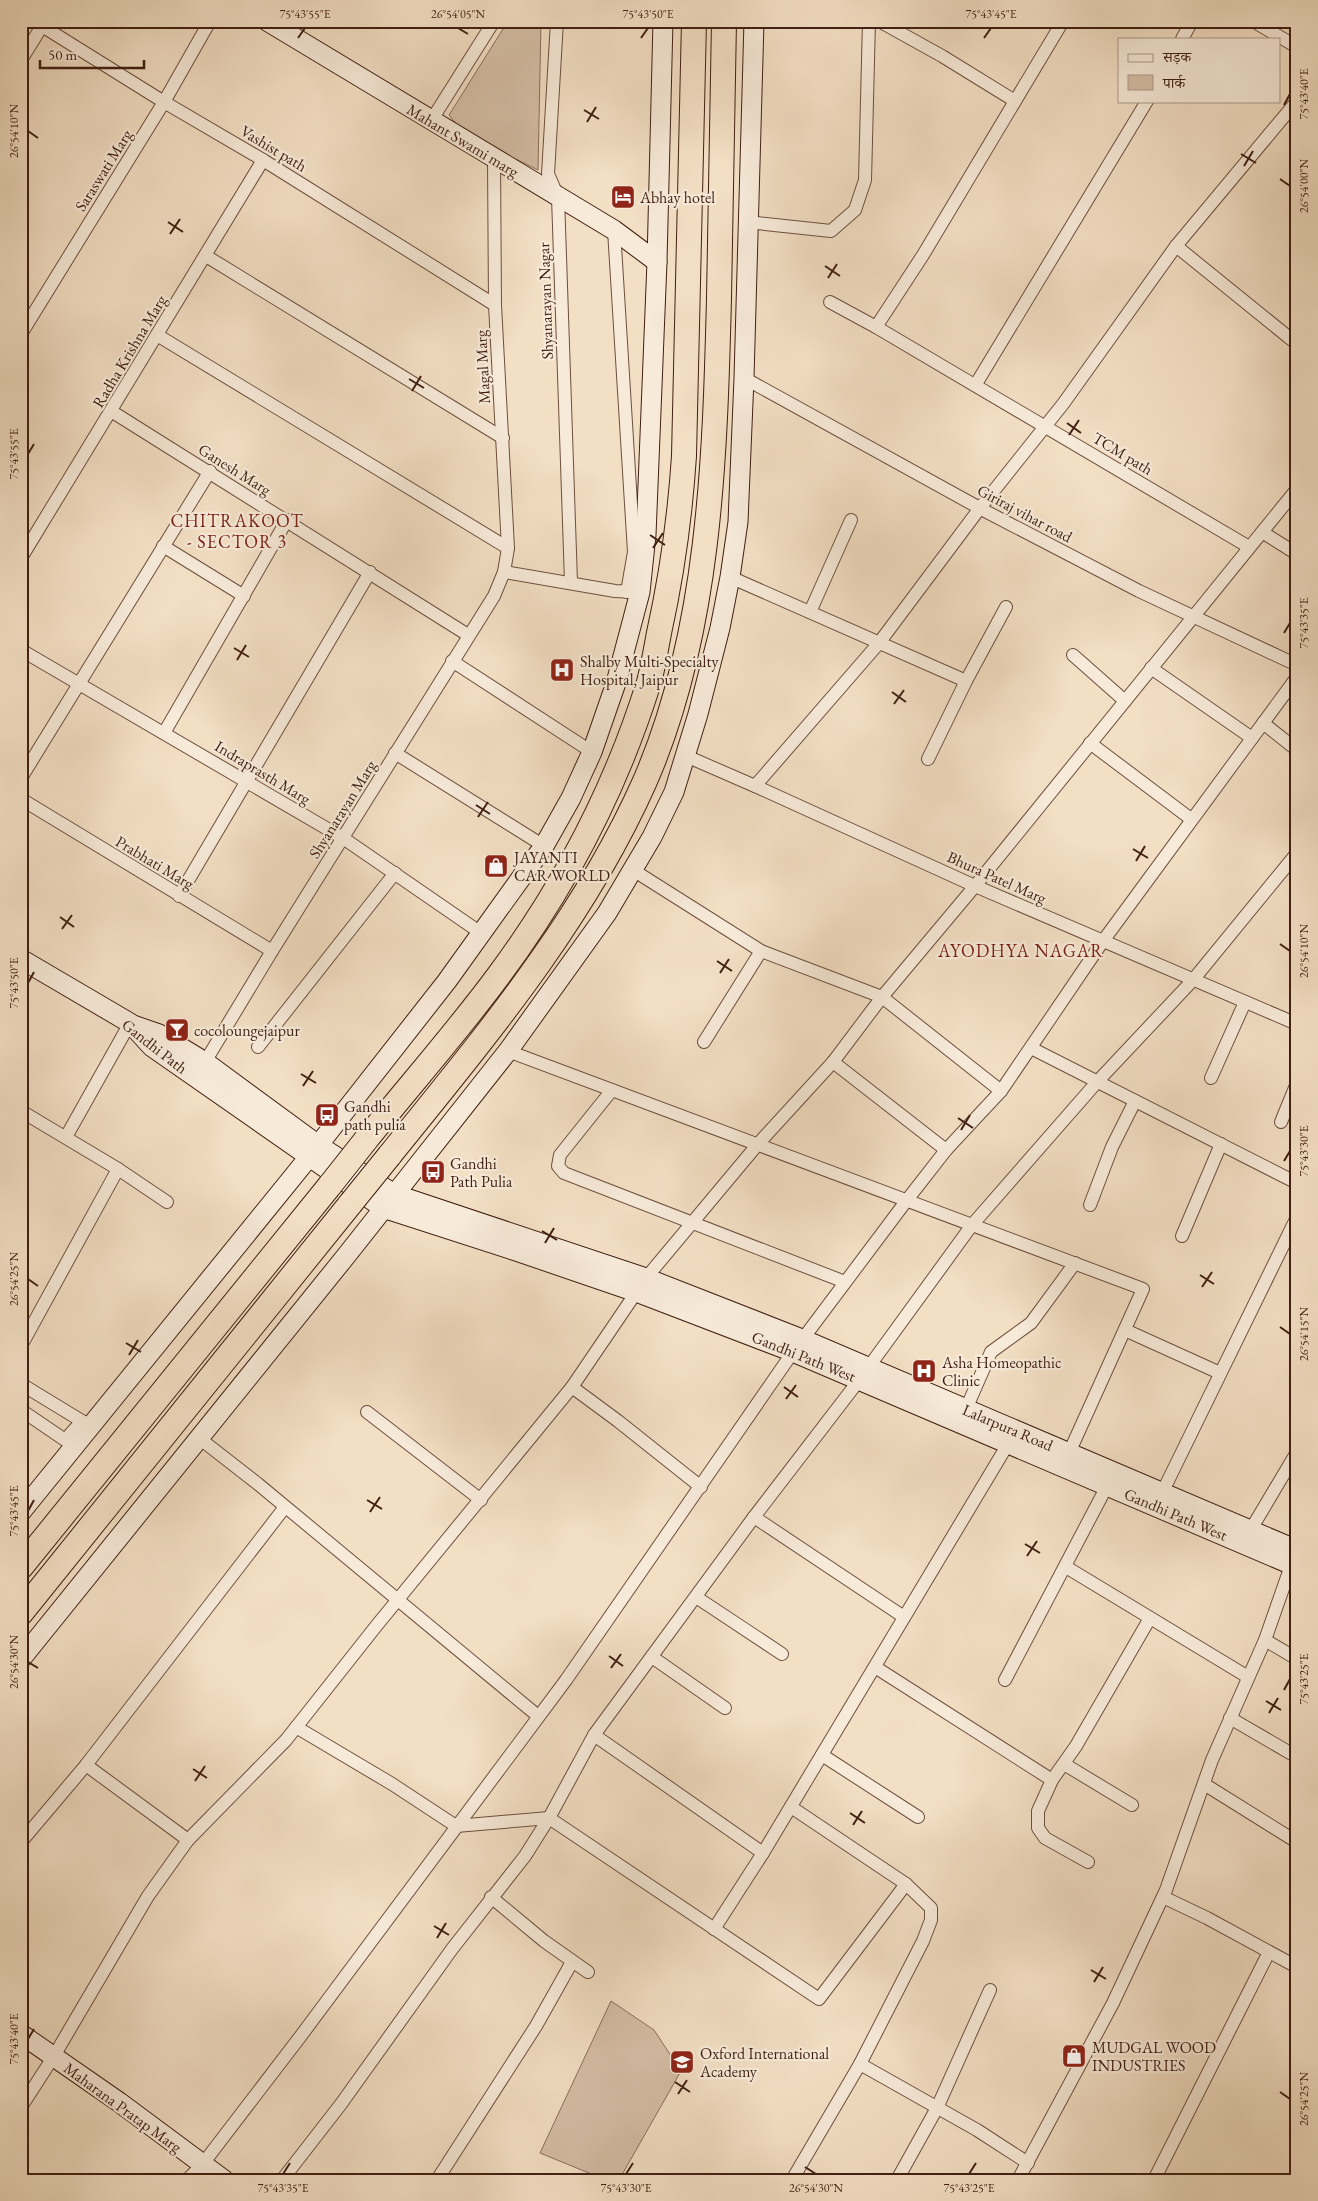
<svg xmlns="http://www.w3.org/2000/svg" width="1318" height="2201" viewBox="0 0 1318 2201" font-family="'EB Garamond','Noto Serif Devanagari',serif">
<style>
.green{fill:#d5bea6;stroke:#8a6e5c}
.lines{fill:none;stroke-linecap:round;stroke-linejoin:round}
.street-casing{stroke:#6d4f3e;stroke-width:14}
.secondary-casing{stroke:#401f12;stroke-width:21}
.highway-casing{stroke:#401f12;stroke-width:26}
.street{stroke:#f7ead9;stroke-width:12}
.secondary{stroke:#f7ead9;stroke-width:19}
.highway{stroke:#f3dfc4;stroke-width:24}
.highway-bridge-casing{stroke:#401f12;stroke-width:26;stroke-linecap:butt}
.highway-bridge{stroke:#f3dfc4;stroke-width:24}
.ticks{fill:none;stroke:#401f12;stroke-width:2}
.labels{text-anchor:middle;stroke-width:4.5;stroke-linejoin:round;paint-order:stroke}
.street-label{font-size:16px;fill:#401f12;stroke:#f7ead9}
.poi-label{font-size:16px;fill:#401f12;stroke:#f7ead9;text-anchor:start}
.neighbourhood-label{font-size:18px;letter-spacing:1px;fill:#7a1f14;stroke:#f7ead9}
.neatline{fill:none;stroke:#401f12;stroke-width:2}
.ticks-label{font-size:12px;text-anchor:middle;fill:#401f12}
</style>
<rect width="100%" height="100%" fill="#f3dfc4"/>
<filter id="stains"><feTurbulence type="fractalNoise" baseFrequency=".004" numOctaves="4"/><feColorMatrix values="0 0 0 0 .2 0 0 0 0 .09 0 0 0 0 .02 0 0 0 .5 -.17"/></filter>
<radialGradient id="worn" r=".72"><stop offset=".6" stop-color="#630" stop-opacity="0"/><stop offset="1" stop-color="#630" stop-opacity=".3"/></radialGradient>
<g class="green">
<polygon points="508,21 541,21 538,170 463,133 449,115"/>
<polygon points="611,2001 654,2030 681,2071 619,2180 606,2180 540,2153"/>
</g>
<g class="lines">
<defs>
<g id="street">
<polyline points="34,21 164,102 263,160 495,305"/>
<polyline points="557,21 548,174 558,197 571,582"/>
<polyline points="879,21 942,56 1015,101"/>
<polyline points="1063,21 923,255 876,327 1249,547"/>
<polyline points="1253,21 1297,47"/>
<polyline points="1182,39 1192,21"/>
<polyline points="21,60 42,26"/>
<polyline points="431,121 494,21"/>
<polyline points="747,222 831,231 855,210 865,180 869,21"/>
<polyline points="614,230 634,552 627,592"/>
<polyline points="1176,246 1297,344"/>
<polyline points="206,256 503,438"/>
<polyline points="830,302 876,327"/>
<polyline points="21,334 164,102 210,21"/>
<polyline points="157,335 508,548"/>
<polyline points="744,378 985,511 1139,591 1297,665"/>
<polyline points="976,384 1147,101"/>
<polyline points="111,411 468,635"/>
<polyline points="1262,532 1297,554"/>
<polyline points="163,546 244,596"/>
<polyline points="21,558 263,160"/>
<polyline points="504,572 615,591 635,592"/>
<polyline points="730,577 966,681"/>
<polyline points="810,612 851,520"/>
<polyline points="21,650 343,838 481,933"/>
<polyline points="1073,655 1125,701"/>
<polyline points="452,661 592,752"/>
<polyline points="1151,668 1252,738"/>
<polyline points="1263,723 1297,750"/>
<polyline points="164,733 287,520"/>
<polyline points="1090,743 1191,819"/>
<polyline points="395,753 544,846"/>
<polyline points="686,756 755,786 975,886 1297,1024"/>
<polyline points="928,759 966,681 1006,607"/>
<polyline points="21,778 210,471"/>
<polyline points="755,786 879,643 980,508 1063,404 1176,246 1297,101"/>
<polyline points="21,799 272,951"/>
<polyline points="633,870 761,951 882,997 1001,1091"/>
<polyline points="179,896 370,572"/>
<polyline points="704,1042 761,951"/>
<polyline points="258,1047 395,873"/>
<polyline points="1031,1048 1297,1183"/>
<polyline points="508,1051 1143,1289 1069,1453"/>
<polyline points="205,1062 272,951 494,596 504,572 508,548 495,305 494,159"/>
<polyline points="833,1062 946,1150"/>
<polyline points="1211,1078 1245,1002"/>
<polyline points="612,1090 560,1155 558,1166 564,1173 845,1282"/>
<polyline points="21,1111 118,1169 167,1202"/>
<polyline points="1281,1122 1297,1083"/>
<polyline points="66,1137 130,1023"/>
<polyline points="1090,1205 1112,1147 1135,1101"/>
<polyline points="1182,1236 1221,1144"/>
<polyline points="1125,1330 1220,1373"/>
<polyline points="21,1346 118,1169"/>
<polyline points="21,1384 90,1426"/>
<polyline points="572,1387 618,1421 701,1487"/>
<polyline points="966,1409 991,1352 1031,1323 1075,1263"/>
<polyline points="21,1410 65,1440 82,1421"/>
<polyline points="367,1412 481,1500"/>
<polyline points="199,1438 258,1484 538,1716"/>
<polyline points="1162,1493 1297,1217"/>
<polyline points="754,1517 904,1617"/>
<polyline points="1250,1531 1297,1452"/>
<polyline points="1066,1567 1248,1677"/>
<polyline points="696,1597 782,1654"/>
<polyline points="1265,1640 1297,1659"/>
<polyline points="652,1657 725,1708"/>
<polyline points="875,1667 1052,1780"/>
<polyline points="1005,1680 1107,1486"/>
<polyline points="1230,1718 1297,1757"/>
<polyline points="296,1727 392,1784 456,1826 549,1818 819,1999 906,1884"/>
<polyline points="594,1735 763,1853"/>
<polyline points="822,1755 918,1817"/>
<polyline points="1064,1764 1132,1805"/>
<polyline points="1204,1784 1297,1842"/>
<polyline points="791,1807 906,1884 931,1908 931,1920 923,1941 860,2064"/>
<polyline points="188,1840 86,1765 285,1507"/>
<polyline points="21,1842 86,1765"/>
<polyline points="1088,1862 1045,1838 1038,1828 1038,1811 1052,1780 1076,1746 1150,1618"/>
<polyline points="491,1897 544,1941 588,1972"/>
<polyline points="1163,1897 1207,1918 1297,1967"/>
<polyline points="714,1929 763,1853 1008,1444"/>
<polyline points="21,2107 54,2056 148,1896 188,1840 286,1740 377,1625 572,1387 646,1278 758,1144 833,1062 882,997 975,886 1297,489"/>
<polyline points="187,2180 202,2165 300,2037 566,1680 793,1352 907,1200 946,1150 1001,1091 1103,941 1297,677"/>
<polyline points="282,2180 341,2104 452,1949 525,1856 549,1818 594,1735 754,1517 860,1379 972,1225 1097,1082 1193,980 1297,853"/>
<polyline points="437,2180 536,2026 572,1962"/>
<polyline points="792,2180 860,2064 977,2130 1028,2163"/>
<polyline points="897,2180 937,2108 990,1990"/>
<polyline points="1018,2180 1113,2003 1166,1890 1212,1760 1265,1640 1294,1557"/>
<polyline points="1154,2180 1269,1952"/>
</g>
<g id="secondary">
<polyline points="267,21 614,230 657,262"/>
<polyline points="21,959 130,1023 152,1047 383,1208 516,1251 636,1292 793,1352 1297,1567"/>
<polyline points="133,1025 159,1034 205,1062 318,1145 394,1194 646,1278 802,1339 1297,1550"/>
<polyline points="21,1512 309,1157 447,981 544,846 571,798 592,752 616,683 640,592 646,535 657,262 663,21"/>
<polyline points="21,1659 346,1256 508,1051 607,913 652,837 674,792 698,714 720,628 730,577 738,522 744,378 754,21"/>
<polyline points="21,2034 119,2102 224,2180"/>
</g>
<g id="highway">
<path d="M365,1141C409,1086 457,1032 499,975C565,886 616,788 649,682C653,667 656,649 659,633C672,574 680,517 684,456L694,21"/>
<path d="M389,1156C484,1038 583,921 645,781C710,632 715,458 719,298C721,206 722,113 724,21"/>
<polyline points="21,1567 331,1184"/>
<polyline points="21,1613 351,1203"/>
</g>
</defs>
<use href="#street" class="street-casing"/>
<use href="#secondary" class="secondary-casing"/>
<use href="#highway" class="highway-casing"/>
<use href="#street" class="street"/>
<use href="#secondary" class="secondary"/>
<use href="#highway" class="highway"/>
<defs>
<g id="highway-bridge">
<polyline points="331,1184 365,1141"/>
<polyline points="351,1203 389,1156"/>
</g>
</defs>
<use href="#highway-bridge" class="highway-bridge-casing"/>
<use href="#highway-bridge" class="highway-bridge"/>
</g>
<path class="ticks" d="M458,28L468,34M298,38L305,28M641,38L648,28M984,38L991,28M1284,105L1290,94M584,110L599,119M587,122L596,107M28,131L38,138M1241,154L1256,163M1244,166L1253,151M1280,179L1290,186M168,222L183,232M170,234L180,219M825,266L840,276M828,278L837,264M409,379L424,388M412,391L421,376M1067,423L1081,433M1069,435L1079,420M28,454L34,444M650,535L665,545M653,548L663,533M1284,633L1290,623M234,648L249,657M237,660L246,645M892,692L906,702M894,704L904,690M476,805L490,814M478,817L488,802M1133,849L1148,858M1136,861L1145,846M60,917L74,927M62,929L72,915M1280,944L1290,951M717,961L732,971M720,973L729,959M28,983L34,972M301,1074L316,1083M303,1086L313,1071M958,1118L973,1128M961,1130L970,1115M1284,1161L1290,1151M542,1231L557,1240M545,1243L554,1228M1200,1275L1214,1284M28,1279L38,1286M1202,1287L1212,1272M1280,1327L1290,1334M126,1343L141,1352M129,1355L138,1340M784,1387L798,1397M786,1399L796,1385M367,1500L382,1509M28,1511L34,1500M370,1512L380,1497M1025,1544L1040,1553M1027,1556L1037,1541M609,1656L623,1666M28,1662L38,1668M611,1668L621,1654M1284,1690L1290,1679M1266,1701L1281,1710M1269,1713L1278,1698M193,1769L207,1778M195,1781L205,1766M850,1813L865,1823M853,1825L862,1811M434,1926L449,1935M437,1938L446,1923M1091,1970L1106,1979M1094,1982L1103,1967M28,2039L34,2029M675,2082L690,2092M1280,2092L1290,2099M678,2094L687,2080M805,2167L816,2174M283,2174L290,2163M626,2174L633,2163M969,2174L976,2163"/>
<defs>
<symbol id="hotel-square" viewBox="-11 -11 22 22"><rect x="-9" y="-9" width="18" height="18" rx="4" fill="#8f2418" stroke="#f7ead9"/><path d="M-6-4.5h1.5V1H6V5H4.5V3h-9V5H-6ZM-4 0a1.8 1.8 0 1 1 3.6 0ZM.5 0V-2.5h3Q6-2.5 6 0Z" fill="#fff"/></symbol>
<symbol id="hospital-square" viewBox="-11 -11 22 22"><rect x="-9" y="-9" width="18" height="18" rx="4" fill="#8f2418" stroke="#f7ead9"/><path d="M-5-5h3v3.5h4V-5h3V5h-3V1.5h-4V5h-3Z" fill="#fff"/></symbol>
<symbol id="shop-square" viewBox="-11 -11 22 22"><rect x="-9" y="-9" width="18" height="18" rx="4" fill="#8f2418" stroke="#f7ead9"/><path d="M-5-2.5h2.3a2.7 3.5 0 0 1 5.4 0H5L5.5 6h-11ZM-1.5-2.5h3a1.5 2.3 0 0 0-3 0Z" fill="#fff"/></symbol>
<symbol id="bar-square" viewBox="-11 -11 22 22"><rect x="-9" y="-9" width="18" height="18" rx="4" fill="#8f2418" stroke="#f7ead9"/><path d="M-6-5H6L.8 .8V4.5H3.5V6h-7V4.5H-.8V.8Z" fill="#fff"/></symbol>
<symbol id="bus-square" viewBox="-11 -11 22 22"><rect x="-9" y="-9" width="18" height="18" rx="4" fill="#8f2418" stroke="#f7ead9"/><path d="M-5-6H5V4H4V6H2V4H-2V6H-4V4H-5ZM-3.5-4V0h7V-4ZM-3.5 1.2v1.5H-2V1.2ZM2 1.2v1.5H3.5V1.2Z" fill="#fff"/></symbol>
<symbol id="school-square" viewBox="-11 -11 22 22"><rect x="-9" y="-9" width="18" height="18" rx="4" fill="#8f2418" stroke="#f7ead9"/><path d="M0-5L7-2L0 1L-7-2ZM-4 1L0 2.5L4 1V4Q0 6-4 4Z" fill="#fff"/></symbol>
</defs>
<g fill-rule="evenodd">
<use href="#hotel-square" x="609" y="183" width="28" height="28"/>
<use href="#hospital-square" x="548" y="656" width="28" height="28"/>
<use href="#shop-square" x="482" y="852" width="28" height="28"/>
<use href="#bar-square" x="163" y="1016" width="28" height="28"/>
<use href="#bus-square" x="313" y="1101" width="28" height="28"/>
<use href="#bus-square" x="419" y="1158" width="28" height="28"/>
<use href="#hospital-square" x="910" y="1357" width="28" height="28"/>
<use href="#shop-square" x="1060" y="2042" width="28" height="28"/>
<use href="#school-square" x="668" y="2048" width="28" height="28"/>
</g>
<g class="labels">
<g class="street-label">
<text transform="translate(463 140) rotate(31)" y="6">Mahant Swami marg</text>
<text transform="translate(274 148) rotate(31)" y="6">Vashist path</text>
<text transform="translate(103 170) rotate(-58)" y="6">Saraswati Marg</text>
<text transform="translate(545 301) rotate(-92)" y="6">Shyanarayan Nagar</text>
<text transform="translate(129 351) rotate(-59)" y="6">Radha Krishna Marg</text>
<text transform="translate(482 367) rotate(-93)" y="6">Magal Marg</text>
<text transform="translate(1123 453) rotate(31)" y="6">TCM path</text>
<text transform="translate(235 469) rotate(32)" y="6">Ganesh Marg</text>
<text transform="translate(1025 513) rotate(28)" y="6">Giriraj vihar road</text>
<text transform="translate(263 772) rotate(31)" y="6">Indraprasth Marg</text>
<text transform="translate(342 809) rotate(-58)" y="6">Shyanarayan Marg</text>
<text transform="translate(155 862) rotate(31)" y="6">Prabhati Marg</text>
<text transform="translate(997 877) rotate(24)" y="6">Bhura Patel Marg</text>
<text transform="translate(155 1046) rotate(38)" y="6">Gandhi Path</text>
<text transform="translate(804 1356) rotate(22)" y="6">Gandhi Path West</text>
<text transform="translate(1008 1427) rotate(23)" y="6">Lalarpura Road</text>
<text transform="translate(1176 1514) rotate(23)" y="6">Gandhi Path West</text>
<text transform="translate(123 2107) rotate(36)" y="6">Maharana Pratap Marg</text>
</g>
<g class="poi-label">
<text x="640" y="203">Abhay hotel</text>
<text x="580" y="667">Shalby Multi-Specialty<tspan x="580" dy="18">Hospital, Jaipur</tspan></text>
<text x="514" y="863">JAYANTI<tspan x="514" dy="18">CAR WORLD</tspan></text>
<text x="194" y="1036">cocoloungejaipur</text>
<text x="344" y="1112">Gandhi<tspan x="344" dy="18">path pulia</tspan></text>
<text x="450" y="1169">Gandhi<tspan x="450" dy="18">Path Pulia</tspan></text>
<text x="942" y="1368">Asha Homeopathic<tspan x="942" dy="18">Clinic</tspan></text>
<text x="1092" y="2053">MUDGAL WOOD<tspan x="1092" dy="18">INDUSTRIES</tspan></text>
<text x="700" y="2059">Oxford International<tspan x="700" dy="18">Academy</tspan></text>
</g>
<g class="neighbourhood-label">
<text x="237" y="527">CHITRAKOOT<tspan x="237" dy="21">- SECTOR 3</tspan></text>
<text x="1021" y="957">AYODHYA NAGAR</text>
</g>
</g>
<rect width="1318" height="2201" fill="none" stroke="#f3dfc4" stroke-width="55"/>
<rect x="1118" y="38" width="162" height="65" fill="#f7ead9" stroke="#ae9989"/>
<rect x="1128" y="54" width="25" height="8" fill="#f7ead9" stroke="#ae9989"/>
<text x="1163" y="62" font-size="15" fill="#401f12">सड़क</text>
<rect x="1128" y="75" width="25" height="15" fill="#d5bea6" stroke="#ae9989"/>
<text x="1163" y="88" font-size="15" fill="#401f12">पार्क</text>
<path d="M40 60v8h104v-8" fill="none" stroke="#401f12" stroke-width="2.5"/>
<text x="48" y="60" font-size="15" fill="#401f12" stroke="#f7ead9" stroke-width="4" paint-order="stroke">50 m</text>
<rect x="28" y="28" width="1262" height="2146" class="neatline"/>
<g class="ticks-label">
<text x="305" y="18">75°43'55"E</text>
<text x="458" y="18">26°54'05"N</text>
<text x="648" y="18">75°43'50"E</text>
<text x="991" y="18">75°43'45"E</text>
<text transform="translate(1304 94) rotate(-90)" y="4">75°43'40"E</text>
<text transform="translate(14 131) rotate(-90)" y="4">26°54'10"N</text>
<text transform="translate(1304 186) rotate(-90)" y="4">26°54'00"N</text>
<text transform="translate(14 454) rotate(-90)" y="4">75°43'55"E</text>
<text transform="translate(1304 623) rotate(-90)" y="4">75°43'35"E</text>
<text transform="translate(1304 951) rotate(-90)" y="4">26°54'10"N</text>
<text transform="translate(14 983) rotate(-90)" y="4">75°43'50"E</text>
<text transform="translate(1304 1151) rotate(-90)" y="4">75°43'30"E</text>
<text transform="translate(14 1279) rotate(-90)" y="4">26°54'25"N</text>
<text transform="translate(1304 1334) rotate(-90)" y="4">26°54'15"N</text>
<text transform="translate(14 1511) rotate(-90)" y="4">75°43'45"E</text>
<text transform="translate(14 1662) rotate(-90)" y="4">26°54'30"N</text>
<text transform="translate(1304 1679) rotate(-90)" y="4">75°43'25"E</text>
<text transform="translate(14 2039) rotate(-90)" y="4">75°43'40"E</text>
<text transform="translate(1304 2099) rotate(-90)" y="4">26°54'25"N</text>
<text x="283" y="2192">75°43'35"E</text>
<text x="626" y="2192">75°43'30"E</text>
<text x="816" y="2192">26°54'30"N</text>
<text x="969" y="2192">75°43'25"E</text>
</g>
<rect width="100%" height="100%" filter="url(#stains)"/>
<rect width="100%" height="100%" fill="url(#worn)"/>
</svg>
